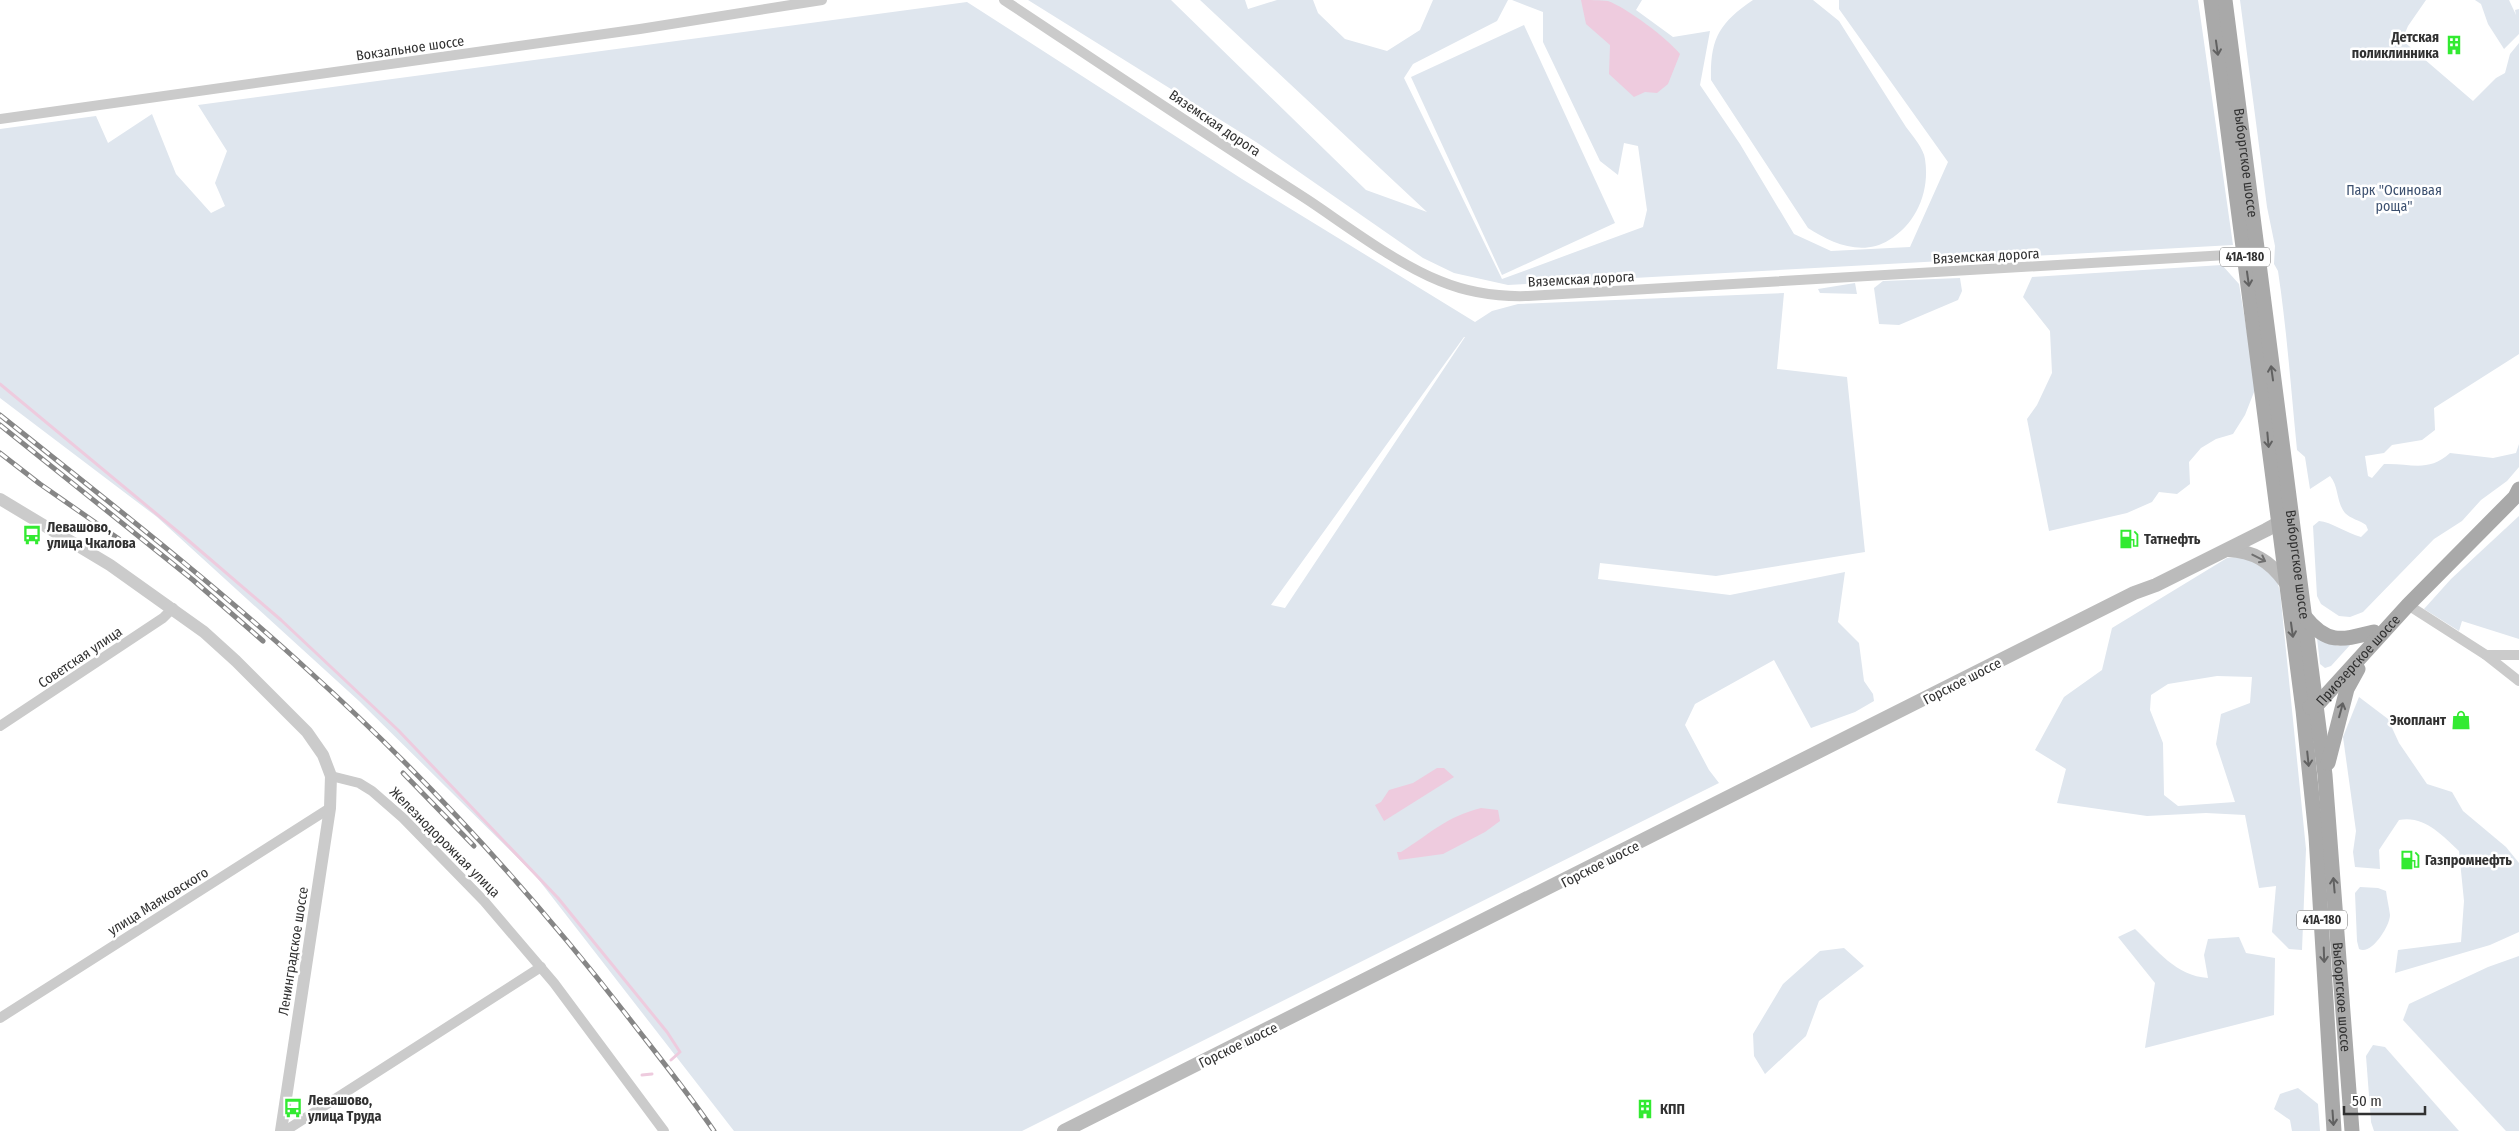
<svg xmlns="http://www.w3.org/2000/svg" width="2519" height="1131" viewBox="0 0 2519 1131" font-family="'Fira Sans Condensed',sans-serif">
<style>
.green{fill:#dfe6ee;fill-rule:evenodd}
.water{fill:#eecbde}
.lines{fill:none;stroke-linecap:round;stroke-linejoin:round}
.stream{stroke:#eecbde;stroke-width:3}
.minor{stroke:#cbcbcb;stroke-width:10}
.tertiary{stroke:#cbcbcb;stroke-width:12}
.secondary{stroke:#bbb;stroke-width:14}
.primary{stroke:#a9a9a9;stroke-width:15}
.rail-casing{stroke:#868686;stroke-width:5}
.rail{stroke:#fff;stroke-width:3;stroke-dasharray:9;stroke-linecap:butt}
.oneway{stroke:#616161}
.oneway2{stroke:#6f6f6f}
.labels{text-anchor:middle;stroke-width:5;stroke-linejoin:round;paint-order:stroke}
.shield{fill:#fff;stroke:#6f6f6f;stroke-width:1}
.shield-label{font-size:12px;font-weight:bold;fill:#313131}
.poi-label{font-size:14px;font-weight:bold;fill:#313131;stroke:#fff;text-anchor:start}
.street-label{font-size:14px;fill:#313131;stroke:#fff}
.park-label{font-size:14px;fill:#3c506f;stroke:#fff}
</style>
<rect width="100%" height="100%" fill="#fff"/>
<g class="green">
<polygon points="1028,0 1171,0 1366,190 1427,212 1200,0 1245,0 1248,9 1277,0 1313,0 1318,13 1345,39 1387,51 1420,30 1433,0 1508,0 1497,21 1413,64 1404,78 1502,279 1643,227 1647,210 1638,146 1624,143 1618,175 1600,161 1543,42 1543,12 1512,0 1642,0 1636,10 1673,37 1710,31 1700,85 1740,144 1794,234 1831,251 1910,247 1948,162 1839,9 1839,0 2198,0 2233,245 1508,285 1454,273 1423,258 1256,142"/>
<path d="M1753,0H1813L1839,21C1861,56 1883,91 1906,127C1912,135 1924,149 1925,159C1930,191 1917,223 1889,240C1862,257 1831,243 1808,228L1711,80C1710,39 1719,23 1753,0Z"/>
<path d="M2240,0H2426L2408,26L2402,40L2473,101L2496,78L2505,73L2510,54L2519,43V354L2434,408L2435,430L2422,440L2392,445L2384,453L2365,456L2368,476L2372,478L2384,464C2411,463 2428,473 2450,453L2493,458L2516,453L2519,444V467L2507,481L2481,500L2462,521L2434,539L2363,612L2350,617L2339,616L2321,604L2317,596L2313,526L2319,521C2331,522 2347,533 2361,537L2368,530L2366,525C2359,520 2351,519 2345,513C2336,502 2339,486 2330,476L2310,489L2305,457L2297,450C2291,390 2287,331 2278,271L2274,264L2275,246L2267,207Z"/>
<polygon points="2475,0 2509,0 2516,15 2515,10 2519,9 2519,34 2504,49 2488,24 2481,4"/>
<path d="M967,2L1242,179L1475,322L1492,311L1518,304L1784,293L1777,369L1847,377L1865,552L1716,576L1600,563L1598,579L1730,595L1845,572L1838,622L1859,643L1864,681L1873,694L1874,701L1855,712L1811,728L1774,660L1695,704L1685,725L1709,770L1719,783L1022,1131H734L535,875L359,701L157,517L0,398V129L96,116L108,143L152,114L176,174L211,213L225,206L215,183L227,151L198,105ZM1465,337L1285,608L1271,605L1464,337Z"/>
<polygon points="1524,25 1615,223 1502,275 1411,77"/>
<polygon points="2222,265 2239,284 2256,387 2245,415 2233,434 2216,439 2201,448 2189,462 2190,484 2177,494 2159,492 2152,502 2127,513 2049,531 2027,419 2037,405 2052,373 2050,331 2023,297 2032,277"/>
<polygon points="1960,278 1962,291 1958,300 1899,325 1879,324 1874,288 1883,281"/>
<polygon points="1855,283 1857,294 1820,293 1818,289"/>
<polygon points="2519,516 2519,639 2462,621 2459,631 2424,609 2451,579"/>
<path d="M2246,556L2275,575L2280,591L2306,849L2302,950L2289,949L2272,932L2276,886L2259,888L2245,815L2206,813L2147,816L2057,803L2066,769L2035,750L2064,697L2102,670L2112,628L2227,558ZM2217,676L2252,677L2250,703L2221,714L2216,744L2235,802L2178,806L2164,795L2163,743L2150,710L2151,695L2168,684Z"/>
<polygon points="2317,638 2338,646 2351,644 2331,666 2325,668 2320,664"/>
<path d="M2359,697L2388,719L2399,743L2427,784L2452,792L2463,811L2506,847L2519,863V932L2490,945L2395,973L2398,950L2461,942L2464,901L2459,851C2442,835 2424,815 2399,820L2379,850L2380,869L2355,867L2353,852L2356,831L2343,737Z"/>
<path d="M2360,887L2378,888L2386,891C2387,899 2389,907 2390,915C2390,926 2371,956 2359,949L2357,941L2355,893Z"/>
<path d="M2135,929C2157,950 2176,976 2208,978L2204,955L2208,939L2239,937L2246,953L2275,958L2274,1015L2145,1048L2155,983L2118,937Z"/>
<polygon points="1844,948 1864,966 1819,1001 1806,1036 1765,1074 1754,1056 1753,1034 1783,984 1820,951"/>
<polygon points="2519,956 2519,1131 2506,1131 2403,1020 2409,1004 2488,967"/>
<polygon points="2373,1045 2385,1047 2459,1131 2374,1131 2371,1122 2366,1056"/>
<polygon points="2298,1088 2318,1104 2320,1131 2292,1131 2290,1120 2274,1109 2280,1094"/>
</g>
<g class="water">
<path d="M1581,0C1588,0 1601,0 1608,1C1627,8 1667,38 1680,54L1668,84L1657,93L1645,92L1634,97L1609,74L1610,45L1586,24Z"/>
<polygon points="1437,768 1444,768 1454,777 1384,821 1375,805 1381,802 1389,790 1413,783"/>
<path d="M1481,808L1498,810L1500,821L1485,832L1443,854L1399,860L1397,852H1401C1431,833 1446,817 1481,808Z"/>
</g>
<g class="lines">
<g class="stream">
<polyline points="0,384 182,535 281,620 398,730 558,898 667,1032 680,1052 671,1060"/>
<polyline points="642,1075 652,1074"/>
</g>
<g class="minor">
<path d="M1004,0C1105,67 1206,135 1308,200C1347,226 1397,264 1440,281C1469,293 1496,297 1528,296L2244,254"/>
<polyline points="0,119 640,29 822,0"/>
<polyline points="2408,605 2486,655 2519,681"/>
<polyline points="2486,655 2519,655"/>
<polyline points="0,726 163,618 173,608"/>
<polyline points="331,776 359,783 372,791 403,818 484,901 554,983 664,1131"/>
<polyline points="0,1018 330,808"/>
<polyline points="285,1131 541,967"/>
</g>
<polyline class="tertiary" points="0,499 110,565 204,632 236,661 307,732 323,755 331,776 330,808 281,1131"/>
<g class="secondary">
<path d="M2228,550C2253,551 2270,561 2285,582"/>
<polyline points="1064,1131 2134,593 2156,585 2266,530 2277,524 2285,514"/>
</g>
<g class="primary">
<polyline points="2211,0 2303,710 2316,836 2334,1131"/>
<path id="s1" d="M2225,0L2325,775L2352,1131"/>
<path d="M2305,617C2327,645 2342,640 2374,632"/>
<path id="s2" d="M2310,707L2317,705L2408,605L2515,497L2519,489"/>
<polyline points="2328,763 2347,689 2358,669"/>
</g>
<defs>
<g id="rail">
<path d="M0,415C105,499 211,581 310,672C425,776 530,891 625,1013C655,1052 686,1090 714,1131"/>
<polyline points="0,425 193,580 263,641"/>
<polyline points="0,453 40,484 119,539"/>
<polyline points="403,773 474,846"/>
</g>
</defs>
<use href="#rail" class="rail-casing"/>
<use href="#rail" class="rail"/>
</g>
<defs><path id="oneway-shaft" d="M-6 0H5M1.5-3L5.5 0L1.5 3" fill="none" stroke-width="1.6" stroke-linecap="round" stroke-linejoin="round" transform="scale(1.25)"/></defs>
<g class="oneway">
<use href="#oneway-shaft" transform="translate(2217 48) rotate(82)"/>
<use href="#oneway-shaft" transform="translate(2248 279) rotate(82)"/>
<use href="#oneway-shaft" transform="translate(2272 373) rotate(-98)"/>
<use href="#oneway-shaft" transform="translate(2268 440) rotate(85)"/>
<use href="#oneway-shaft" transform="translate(2292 630) rotate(82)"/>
<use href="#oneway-shaft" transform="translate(2341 710) rotate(-75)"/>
<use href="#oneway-shaft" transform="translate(2308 759) rotate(84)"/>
<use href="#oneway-shaft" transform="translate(2334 885) rotate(-95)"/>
<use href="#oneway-shaft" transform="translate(2324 955) rotate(88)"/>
<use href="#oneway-shaft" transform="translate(2333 1118) rotate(86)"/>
</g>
<use class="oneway2" href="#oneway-shaft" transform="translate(2259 558) rotate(27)"/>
<defs>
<symbol id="building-bare" viewBox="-9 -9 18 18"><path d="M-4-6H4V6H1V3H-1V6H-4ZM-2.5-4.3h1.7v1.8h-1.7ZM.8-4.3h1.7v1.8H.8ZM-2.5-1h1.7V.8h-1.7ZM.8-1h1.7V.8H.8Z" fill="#32ea31" stroke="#fff" stroke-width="2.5" paint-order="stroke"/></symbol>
<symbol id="bus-bare" viewBox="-9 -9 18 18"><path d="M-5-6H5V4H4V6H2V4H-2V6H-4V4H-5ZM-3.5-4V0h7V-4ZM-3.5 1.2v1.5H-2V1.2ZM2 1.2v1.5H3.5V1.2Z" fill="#32ea31" stroke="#fff" stroke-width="2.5" paint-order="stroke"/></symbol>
<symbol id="fuel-bare" viewBox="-9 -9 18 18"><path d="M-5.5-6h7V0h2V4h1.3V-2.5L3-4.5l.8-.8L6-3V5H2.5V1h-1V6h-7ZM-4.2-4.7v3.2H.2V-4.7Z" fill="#32ea31" stroke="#fff" stroke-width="2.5" paint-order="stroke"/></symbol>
<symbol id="shop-bare" viewBox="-9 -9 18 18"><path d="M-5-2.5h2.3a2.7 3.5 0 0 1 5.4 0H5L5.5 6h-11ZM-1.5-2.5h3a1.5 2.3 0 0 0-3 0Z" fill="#32ea31" stroke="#fff" stroke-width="2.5" paint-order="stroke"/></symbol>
</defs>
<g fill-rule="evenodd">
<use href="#building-bare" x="2440" y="31" width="28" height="28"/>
<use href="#bus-bare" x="18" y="521" width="28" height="28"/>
<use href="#fuel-bare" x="2115" y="525" width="28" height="28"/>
<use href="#shop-bare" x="2447" y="706" width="28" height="28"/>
<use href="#fuel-bare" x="2396" y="846" width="28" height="28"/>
<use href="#bus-bare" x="279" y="1094" width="28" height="28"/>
<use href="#building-bare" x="1631" y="1095" width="28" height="28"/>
</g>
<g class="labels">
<g class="shield">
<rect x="2220" y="247.5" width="50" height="19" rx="4"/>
<rect x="2297" y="910.5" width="50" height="19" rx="4"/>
</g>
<g class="shield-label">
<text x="2245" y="261">41А-180</text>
<text x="2322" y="924">41А-180</text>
</g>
<g class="poi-label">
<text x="2439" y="42" text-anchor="end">Детская<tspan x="2439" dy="16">поликлинника</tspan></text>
<text x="47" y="532">Левашово,<tspan x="47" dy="16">улица Чкалова</tspan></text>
<text x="2144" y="544">Татнефть</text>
<text x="2446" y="725" text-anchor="end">Экоплант</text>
<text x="2425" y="865">Газпромнефть</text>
<text x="308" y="1105">Левашово,<tspan x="308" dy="16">улица Труда</tspan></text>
<text x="1660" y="1114">КПП</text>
</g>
<g class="street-label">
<text transform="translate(410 48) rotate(-8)" y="5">Вокзальное шоссе</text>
<text transform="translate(1215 123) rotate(34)" y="5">Вяземская дорога</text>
<text dy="5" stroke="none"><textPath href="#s1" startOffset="164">Выборгское шоссе</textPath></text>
<text transform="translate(1986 256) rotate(-3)" y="5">Вяземская дорога</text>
<text transform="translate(1581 279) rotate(-3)" y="5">Вяземская дорога</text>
<text dy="5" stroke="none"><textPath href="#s1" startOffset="569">Выборгское шоссе</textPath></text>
<text transform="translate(80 657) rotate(-34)" y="5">Советская улица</text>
<text dy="5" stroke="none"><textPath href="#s2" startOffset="68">Приозерское шоссе</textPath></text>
<text transform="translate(1962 681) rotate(-27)" y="5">Горское шоссе</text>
<text transform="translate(445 842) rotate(45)" y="5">Железнодорожная улица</text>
<text transform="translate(1600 864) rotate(-27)" y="5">Горское шоссе</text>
<text transform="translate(158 901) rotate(-32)" y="5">улица Маяковского</text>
<text transform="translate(293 951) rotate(-81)" y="5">Ленинградское шоссе</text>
<text dy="5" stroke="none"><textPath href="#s1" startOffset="1004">Выборгское шоссе</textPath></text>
<text transform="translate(1238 1045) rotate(-26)" y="5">Горское шоссе</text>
</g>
<g class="park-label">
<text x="2394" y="195">Парк "Осиновая<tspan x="2394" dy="16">роща"</tspan></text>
</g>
</g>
<path d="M2344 1106v8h81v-8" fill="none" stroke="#313131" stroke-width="2.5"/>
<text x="2352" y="1106" font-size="15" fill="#313131" stroke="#ffffff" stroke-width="4" paint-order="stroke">50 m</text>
</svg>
